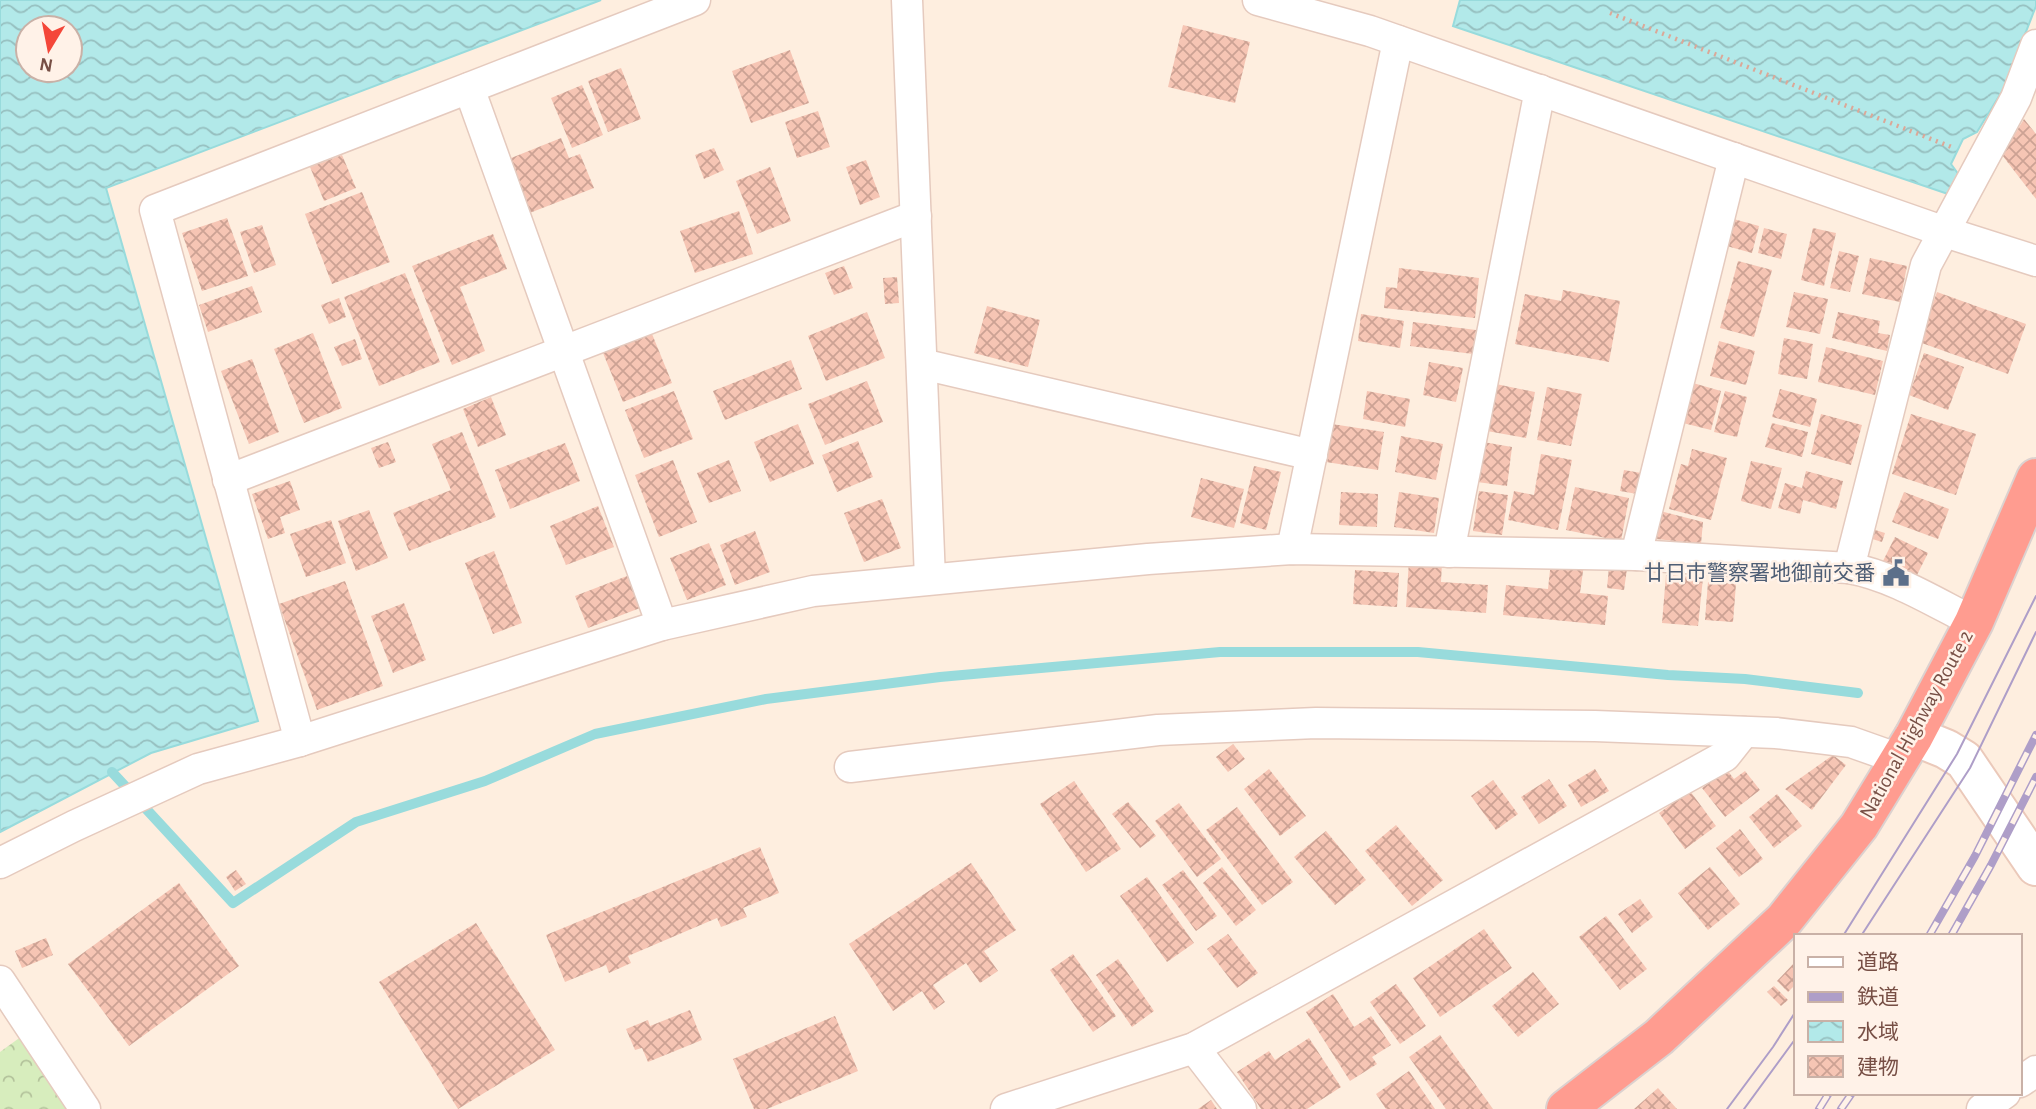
<svg xmlns="http://www.w3.org/2000/svg" width="2036" height="1109" viewBox="0 0 2036 1109" font-family="'Alegreya Sans','Noto Sans JP',sans-serif">
<style>
.park{fill:url(#park-crowns)}
.water{fill:url(#water-waves);stroke:#98dbdc;stroke-width:2;fill-rule:evenodd}
.lines{fill:none;stroke-linecap:round;stroke-linejoin:round}
.stream{stroke:#98dbdc;stroke-width:10}
.building{fill:url(#building-cross-hatch)}
.street-casing{stroke:#e5cabe;stroke-width:33}
.secondary-casing{stroke:#ebc9ba;stroke-width:42}
.highway-casing{stroke:#dcd1cf;stroke-width:42}
.path{stroke:#dba898;stroke-width:4.5;stroke-dasharray:2 5;stroke-linecap:butt}
.street{stroke:#fff;stroke-width:30}
.secondary{stroke:#fff;stroke-width:38}
.highway{stroke:#ff9c90;stroke-width:38}
.tram{stroke:#ae9ec8;stroke-width:2}
.rail-casing{stroke:#ae9ec8;stroke-width:8}
.rail{stroke:#fff2e8;stroke-width:5;stroke-dasharray:16;stroke-linecap:butt}
.labels{text-anchor:middle;stroke-width:5;stroke-linejoin:round;paint-order:stroke}
.service-label{font-size:21px;fill:#4e5e75;stroke:#fff2e8;text-anchor:end}
.street-label{font-size:21px;fill:#774f45;stroke:#fff2e8}
</style>
<defs>
<pattern id="park-crowns" width="20" height="18" patternUnits="userSpaceOnUse" patternTransform="scale(1.75)"><rect width="20" height="18" fill="#d7edbd"/><path d="M2 6a3 3 0 1 1 6 0M12 15a3 3 0 1 1 6 0" fill="none" stroke="#b3c29b"/></pattern>
<pattern id="water-waves" width="16" height="10" patternUnits="userSpaceOnUse" patternTransform="scale(1.75)"><rect width="16" height="10" fill="#b2e9e9"/><path d="M0 5q4-4 8 0t8 0" fill="none" stroke="#96bfbf"/></pattern>
<pattern id="building-cross-hatch" width="8" height="8" patternUnits="userSpaceOnUse" patternTransform="scale(1.75)"><rect width="8" height="8" fill="#f6c5b4"/><path d="M0 0l8 8M0 8l8-8" fill="none" stroke="#cca294"/></pattern>
</defs>
<rect width="100%" height="100%" fill="#feeedf"/>
<polygon class="park" points="22,1036 72,1109 0,1109 0,1052"/>
<g class="water">
<path d="M0,0H601L106,188L258,721L151,753L0,832ZM28,28H70V70H28Z"/>
<polygon points="1460,0 2036,0 2036,6 2004,88 1977,132 1963,139 1951,164 1959,175 1948,194 1453,26"/>
</g>
<g class="lines">
<polyline class="stream" points="112,772 233,903 356,822 485,781 595,734 766,699 940,677 1220,652 1418,652 1668,675 1745,679 1858,693"/>
</g>
<g class="building">
<polygon points="1183,25 1250,42 1235,103 1168,87"/>
<polygon points="790,50 809,103 751,123 732,71"/>
<polygon points="621,68 641,119 608,132 588,81"/>
<polygon points="582,85 603,135 572,148 551,98"/>
<polygon points="818,111 830,147 797,158 785,122"/>
<polygon points="2024,119 2036,134 2036,199 2002,155"/>
<polygon points="561,138 569,158 580,154 594,188 527,214 506,160"/>
<polygon points="714,148 724,170 704,179 695,155"/>
<polygon points="342,155 356,188 324,201 310,167"/>
<polygon points="866,160 880,197 860,205 846,167"/>
<polygon points="770,167 791,221 757,234 736,181"/>
<polygon points="362,192 390,262 332,284 305,214"/>
<polygon points="739,211 753,254 695,273 680,231"/>
<polygon points="227,218 248,276 202,291 182,233"/>
<polygon points="1730,218 1759,226 1752,253 1723,245"/>
<polygon points="262,225 276,265 254,273 240,232"/>
<polygon points="1764,228 1787,234 1781,259 1758,253"/>
<polygon points="1813,228 1836,233 1824,286 1801,280"/>
<polygon points="493,234 507,269 460,287 485,351 452,365 412,266"/>
<polygon points="1839,251 1859,256 1850,292 1830,288"/>
<polygon points="1870,258 1907,266 1900,302 1862,294"/>
<polygon points="1738,261 1772,270 1754,337 1720,328"/>
<polygon points="844,266 853,288 834,295 825,273"/>
<polygon points="1399,268 1479,278 1475,318 1384,308 1386,287 1397,288"/>
<polygon points="405,273 440,362 379,386 344,297"/>
<polygon points="897,277 899,303 885,304 883,278"/>
<polygon points="252,286 262,312 208,332 199,305"/>
<polygon points="1563,290 1620,301 1609,362 1515,344 1525,294 1561,301"/>
<polygon points="1794,292 1828,299 1820,334 1786,327"/>
<polygon points="1937,292 2026,324 2008,374 1919,342"/>
<polygon points="339,298 346,317 329,324 321,305"/>
<polygon points="987,306 1040,320 1028,367 974,353"/>
<polygon points="867,312 885,358 826,381 808,336"/>
<polygon points="1838,312 1880,321 1878,333 1890,335 1887,351 1832,338"/>
<polygon points="1361,314 1404,321 1400,348 1358,341"/>
<polygon points="1413,322 1476,330 1473,354 1410,346"/>
<polygon points="313,333 342,408 304,423 274,349"/>
<polygon points="652,334 672,383 623,402 603,353"/>
<polygon points="1784,338 1813,344 1807,379 1778,374"/>
<polygon points="355,339 362,359 342,366 334,347"/>
<polygon points="1719,341 1755,351 1746,385 1710,376"/>
<polygon points="1826,347 1883,361 1875,395 1818,382"/>
<polygon points="1924,353 1964,367 1948,410 1909,395"/>
<polygon points="252,359 279,432 249,444 221,371"/>
<polygon points="791,360 802,389 725,420 713,391"/>
<polygon points="1429,362 1463,368 1456,402 1423,395"/>
<polygon points="867,381 883,422 825,445 808,404"/>
<polygon points="1693,383 1721,391 1711,430 1683,423"/>
<polygon points="1496,384 1535,392 1526,438 1487,431"/>
<polygon points="1547,387 1582,394 1571,446 1537,440"/>
<polygon points="1780,389 1817,399 1810,427 1772,417"/>
<polygon points="674,391 693,439 644,458 625,410"/>
<polygon points="1367,391 1410,399 1405,427 1363,419"/>
<polygon points="1725,391 1747,397 1737,437 1714,432"/>
<polygon points="491,397 506,435 478,447 463,409"/>
<polygon points="1821,414 1862,425 1851,465 1811,454"/>
<polygon points="1911,414 1976,434 1956,495 1892,474"/>
<polygon points="1772,423 1808,432 1802,457 1765,447"/>
<polygon points="798,424 814,464 770,482 754,442"/>
<polygon points="1332,424 1384,432 1378,470 1326,462"/>
<polygon points="462,432 496,517 409,551 393,513 451,490 432,444"/>
<polygon points="1401,436 1443,444 1436,480 1395,472"/>
<polygon points="858,441 873,477 837,492 822,455"/>
<polygon points="388,442 396,462 379,468 371,448"/>
<polygon points="1483,442 1512,447 1507,486 1477,482"/>
<polygon points="565,443 580,481 510,509 495,470"/>
<polygon points="1692,449 1727,458 1711,520 1669,509 1681,464 1688,466"/>
<polygon points="1541,454 1572,460 1558,530 1508,520 1514,491 1534,495"/>
<polygon points="673,460 697,522 659,537 635,475"/>
<polygon points="729,460 741,491 709,503 697,473"/>
<polygon points="1751,461 1782,468 1771,509 1741,501"/>
<polygon points="1254,466 1281,472 1266,530 1240,523"/>
<polygon points="1624,470 1641,473 1637,494 1620,491"/>
<polygon points="1806,471 1843,481 1836,509 1803,500 1800,514 1778,508 1785,483 1802,488"/>
<polygon points="1201,478 1244,489 1234,528 1191,517"/>
<polygon points="290,481 300,510 280,517 285,533 268,539 252,494"/>
<polygon points="1575,487 1629,498 1621,541 1566,530"/>
<polygon points="1479,491 1508,495 1502,535 1473,531"/>
<polygon points="1341,492 1378,494 1377,527 1339,525"/>
<polygon points="1399,492 1439,498 1434,533 1394,527"/>
<polygon points="1904,492 1949,509 1938,539 1892,522"/>
<polygon points="882,499 901,548 864,562 844,513"/>
<polygon points="598,506 614,547 566,565 550,526"/>
<polygon points="369,510 388,558 356,571 338,521"/>
<polygon points="1660,511 1703,522 1701,544 1657,539"/>
<polygon points="331,520 346,563 306,577 290,534"/>
<polygon points="1872,529 1885,533 1882,542 1869,538"/>
<polygon points="755,531 770,572 735,585 720,545"/>
<polygon points="1895,537 1928,553 1916,577 1883,561"/>
<polygon points="709,543 726,585 687,600 670,558"/>
<polygon points="494,551 522,623 493,634 465,563"/>
<polygon points="1409,560 1442,563 1441,582 1488,585 1486,613 1406,607"/>
<polygon points="1551,561 1584,564 1580,593 1608,596 1605,625 1503,615 1506,585 1548,589"/>
<polygon points="1609,567 1627,569 1624,590 1607,588"/>
<polygon points="1355,570 1399,573 1397,607 1353,604"/>
<polygon points="1666,575 1703,578 1698,626 1662,623"/>
<polygon points="627,576 640,608 588,628 575,596"/>
<polygon points="345,581 383,686 317,710 279,604"/>
<polygon points="1708,582 1736,584 1733,622 1705,620"/>
<polygon points="404,603 426,660 393,673 371,616"/>
<polygon points="1233,744 1245,759 1228,772 1216,757"/>
<polygon points="1833,755 1846,765 1812,810 1785,789"/>
<polygon points="1269,769 1306,816 1280,836 1244,789"/>
<polygon points="1595,769 1609,791 1581,807 1568,785"/>
<polygon points="1727,770 1734,779 1745,771 1760,790 1725,817 1702,788"/>
<polygon points="1549,779 1567,806 1539,824 1521,797"/>
<polygon points="1493,780 1518,814 1496,830 1471,796"/>
<polygon points="1074,781 1121,849 1086,872 1040,804"/>
<polygon points="1690,791 1716,826 1685,849 1659,813"/>
<polygon points="1777,794 1802,826 1774,848 1749,817"/>
<polygon points="1128,802 1156,836 1140,848 1112,814"/>
<polygon points="1179,803 1221,859 1197,877 1155,821"/>
<polygon points="1237,807 1293,882 1262,905 1206,830"/>
<polygon points="1396,825 1443,880 1412,906 1365,851"/>
<polygon points="1740,829 1763,859 1739,877 1716,848"/>
<polygon points="1326,831 1366,880 1335,905 1294,857"/>
<polygon points="760,847 779,893 743,908 747,917 721,927 717,918 628,956 631,963 609,973 606,965 565,982 546,935"/>
<polygon points="971,863 1016,930 984,951 998,971 980,983 966,963 933,985 945,1002 934,1010 922,991 893,1011 849,944"/>
<polygon points="1222,867 1256,910 1236,926 1203,883"/>
<polygon points="1710,867 1740,904 1708,930 1678,893"/>
<polygon points="236,870 246,884 235,891 226,877"/>
<polygon points="1183,870 1217,916 1196,931 1162,885"/>
<polygon points="1147,877 1194,943 1167,962 1120,896"/>
<polygon points="179,883 239,966 129,1046 68,964"/>
<polygon points="1640,899 1653,917 1632,933 1618,914"/>
<polygon points="1606,916 1647,969 1620,990 1579,937"/>
<polygon points="476,923 555,1050 458,1109 379,982"/>
<polygon points="1484,929 1512,968 1440,1017 1413,978"/>
<polygon points="1228,934 1258,973 1237,988 1207,949"/>
<polygon points="46,938 53,955 22,968 15,951"/>
<polygon points="1073,954 1116,1016 1093,1032 1050,970"/>
<polygon points="1118,959 1154,1011 1132,1027 1096,975"/>
<polygon points="1796,961 1796,984 1788,992 1777,981"/>
<polygon points="1533,972 1559,1004 1518,1037 1492,1006"/>
<polygon points="1396,984 1426,1026 1400,1044 1370,1002"/>
<polygon points="1774,986 1788,1000 1781,1006 1767,992"/>
<polygon points="1333,994 1354,1027 1371,1016 1391,1045 1372,1057 1377,1064 1350,1081 1306,1012"/>
<polygon points="690,1010 702,1040 648,1062 642,1048 635,1050 626,1029 648,1020 650,1026"/>
<polygon points="835,1016 858,1071 767,1109 754,1109 733,1059"/>
<polygon points="1440,1035 1493,1109 1446,1109 1409,1057"/>
<polygon points="1309,1038 1341,1087 1307,1109 1261,1109 1237,1072 1269,1051 1275,1060"/>
<polygon points="1409,1071 1435,1109 1386,1109 1376,1094"/>
<polygon points="1658,1088 1677,1109 1634,1109"/>
<polygon points="1211,1100 1217,1109 1198,1109"/>
</g>
<g class="lines">
<defs>
<g id="street">
<polyline points="907,0 930,579"/>
<polyline points="1258,0 1370,31 1945,232 2036,261"/>
<polyline points="469,88 662,625"/>
<polyline points="922,364 1312,455"/>
<polyline points="228,480 916,216"/>
<polyline points="1292,549 1398,41"/>
<polyline points="1449,552 1540,90"/>
<polyline points="1636,555 1734,158"/>
<polyline points="1849,568 1926,265 2016,98 2036,45"/>
<polyline points="300,741 155,210 695,0"/>
<polyline points="850,767 1158,730 1316,723 1595,726 1776,733 1851,742 1899,759"/>
<path d="M0,863L74,826L198,769L300,741L662,625L813,591L1148,559L1292,549L1636,555L1849,568C1893,576 1934,602 1974,622"/>
<polyline points="0,981 85,1109"/>
<polyline points="1194,1048 1241,1109"/>
<polyline points="2020,1082 2036,1071"/>
<polyline points="1006,1109 1194,1048 1725,756 1744,732"/>
<polyline points="1982,1109 2005,1093"/>
</g>
<polyline id="secondary" points="1914,736 1946,749 1964,760 2036,866"/>
<polyline id="highway" points="1566,1109 1659,1037 1784,920 1859,826 1914,736 1974,622 2036,478"/>
</defs>
<use href="#street" class="street-casing"/>
<use href="#secondary" class="secondary-casing"/>
<use href="#highway" class="highway-casing"/>
<polyline class="path" points="1610,13 1954,148"/>
<use href="#street" class="street"/>
<use href="#secondary" class="secondary"/>
<use href="#highway" class="highway"/>
<g class="tram">
<polyline points="1843,936 1957,754 2036,596"/>
<polyline points="1861,936 1970,768 2036,632"/>
<polyline points="1727,1109 1773,1047 1796,1011"/>
<polyline points="1744,1109 1796,1038"/>
</g>
<defs>
<g id="rail">
<polyline points="1929,936 1975,856 2036,735"/>
<polyline points="1951,936 1991,865 2036,777"/>
<polyline points="1819,1109 1829,1093"/>
<polyline points="1841,1109 1852,1093"/>
</g>
</defs>
<use href="#rail" class="rail-casing"/>
<use href="#rail" class="rail"/>
</g>
<defs>
<symbol id="civic-bare" viewBox="-9 -9 18 18"><path d="M-.6-6.5H3V-4.5H.6V-3L4-1V1h2V6H-6V1h2V-1L-.6-3ZM-1.2 2.5V6h2.4V2.5Z" fill="#5c6f8a" stroke="#fff2e8" stroke-width="2.5" paint-order="stroke"/></symbol>
</defs>
<g fill-rule="evenodd">
<use href="#civic-bare" x="1877" y="554" width="38" height="38"/>
</g>
<g class="labels">
<g class="service-label">
<text x="1875" y="580">廿日市警察署地御前交番</text>
</g>
<g class="street-label">
<text transform="translate(1916 724) rotate(-61)" y="7">National Highway Route 2</text>
</g>
</g>
<rect x="1794" y="934" width="228" height="161" fill="#fff2e8" stroke="#c9b1a7" stroke-width="2"/>
<rect x="1808" y="957" width="35" height="10" fill="#ffffff" stroke="#c9b1a7" stroke-width="2"/>
<text x="1857" y="969" font-size="21" fill="#774f45">道路</text>
<rect x="1808" y="992" width="35" height="10" fill="#ae9ec8" stroke="#c9b1a7" stroke-width="2"/>
<text x="1857" y="1004" font-size="21" fill="#774f45">鉄道</text>
<rect x="1808" y="1021" width="35" height="21" fill="url(#water-waves)" stroke="#c9b1a7" stroke-width="2"/>
<text x="1857" y="1039" font-size="21" fill="#774f45">水域</text>
<rect x="1808" y="1056" width="35" height="21" fill="url(#building-cross-hatch)" stroke="#c9b1a7" stroke-width="2"/>
<text x="1857" y="1074" font-size="21" fill="#774f45">建物</text>
<g transform="translate(49 49) rotate(190)"><circle r="33" fill="#fff2e8" stroke="#c9b1a7" stroke-width="2"/>
<path d="M0-5L12 26L0 18L-12 26Z" fill="#f44739"/>
<text y="-10" font-size="19" font-weight="bold" text-anchor="middle" fill="#774f45">N</text>
</g>
</svg>
